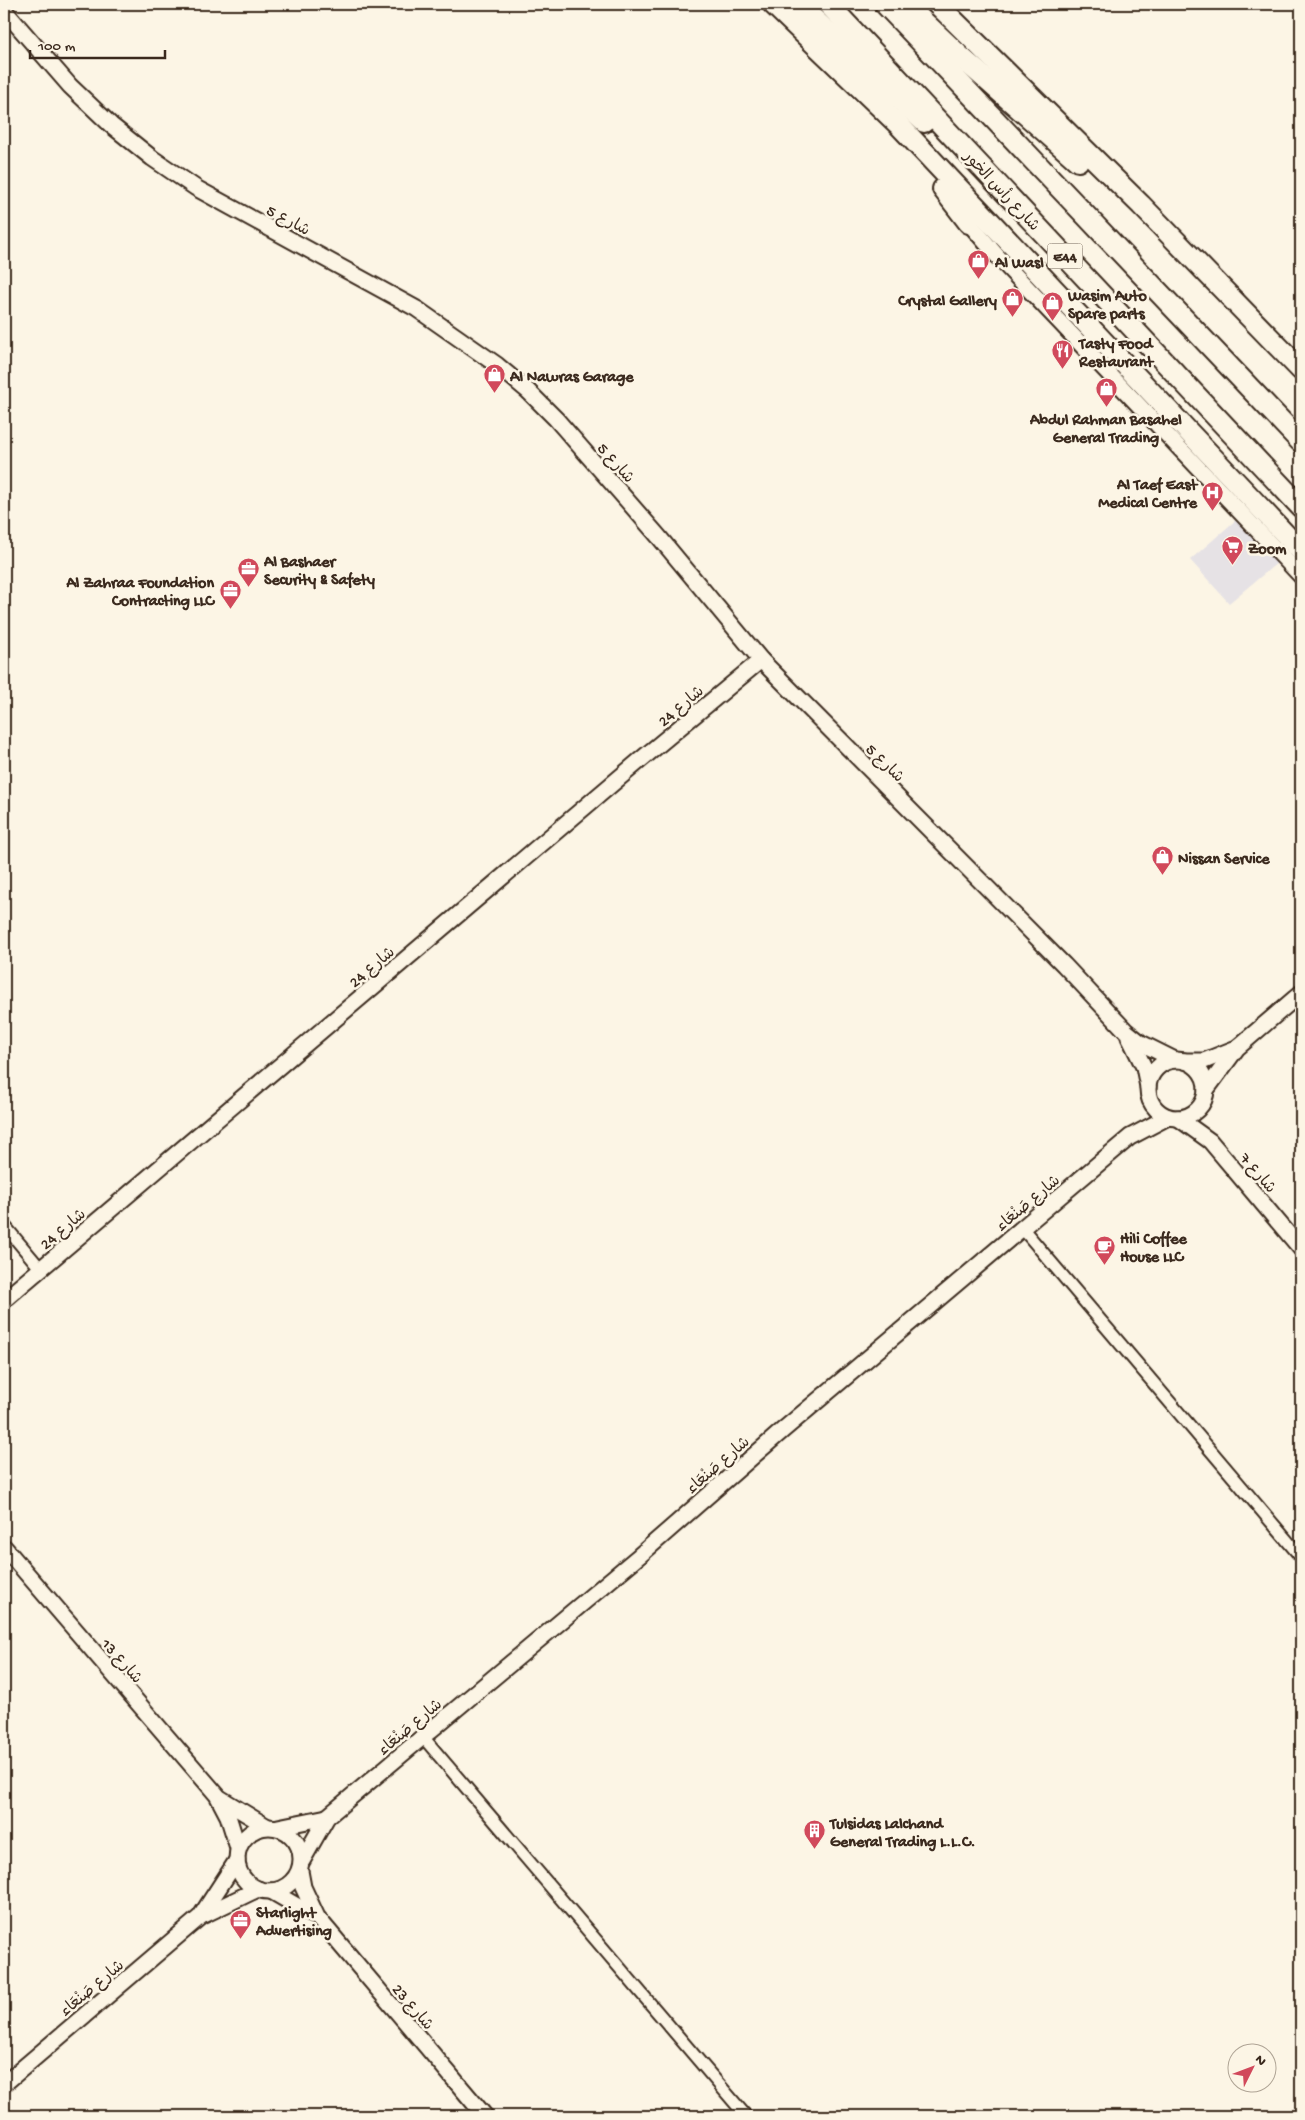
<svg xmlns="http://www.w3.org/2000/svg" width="1305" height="2120" viewBox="0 0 1305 2120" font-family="'Gochi Hand','Playpen Sans Arabic',sans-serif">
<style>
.built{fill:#e6e2e5}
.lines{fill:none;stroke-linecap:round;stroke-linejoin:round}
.street-casing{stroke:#3b2a1e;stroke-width:15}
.secondary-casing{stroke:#3b2a1e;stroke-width:19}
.highway-casing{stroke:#3b2a1e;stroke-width:24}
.street{stroke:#fcf5e5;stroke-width:11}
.secondary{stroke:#fcf5e5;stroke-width:15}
.highway{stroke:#fcf5e5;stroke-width:20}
.labels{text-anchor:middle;stroke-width:5;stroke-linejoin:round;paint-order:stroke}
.shield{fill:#fcf5e5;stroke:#75675a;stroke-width:1}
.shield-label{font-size:15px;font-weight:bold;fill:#3b2a1e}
.street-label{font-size:16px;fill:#3b2a1e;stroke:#fcf5e5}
.poi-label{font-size:16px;font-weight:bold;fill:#3b2a1e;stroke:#fcf5e5;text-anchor:start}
</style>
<rect width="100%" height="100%" fill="#fcf5e5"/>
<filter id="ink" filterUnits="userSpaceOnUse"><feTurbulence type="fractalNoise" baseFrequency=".02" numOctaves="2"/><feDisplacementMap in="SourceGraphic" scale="10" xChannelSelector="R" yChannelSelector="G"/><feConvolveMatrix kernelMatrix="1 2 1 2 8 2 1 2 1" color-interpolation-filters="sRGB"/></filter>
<g filter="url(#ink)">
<polygon class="built" points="1237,519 1277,563 1229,603 1190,560"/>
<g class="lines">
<defs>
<g id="street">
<polyline points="4,1225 40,1268"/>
<polyline points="1023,1229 1301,1557"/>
<polyline points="423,1737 746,2116"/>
</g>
<g id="secondary">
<polyline points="4,10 70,86 111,125 152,158 196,188 417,309 497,365 528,391 556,419 659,537 761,660 1064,965 1126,1031 1141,1043 1175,1060"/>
<polyline points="969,223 998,257 1301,576"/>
<polyline points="1129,1037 1144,1067 1148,1087"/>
<circle cx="1177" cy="1089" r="29"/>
<polyline points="1185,1061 1204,1061 1234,1049"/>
<polyline points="1206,1090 1237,1048 1301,993"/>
<polyline points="1178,1118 1210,1141 1301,1249"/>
<polyline points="4,1300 638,762 761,660"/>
<polyline points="4,1547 217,1795 228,1816 238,1848"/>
<polyline points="220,1798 266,1826"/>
<circle cx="269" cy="1859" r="32"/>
<polyline points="278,1827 327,1817"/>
<polyline points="302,1861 327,1817 639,1556 783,1430 1130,1137 1168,1117"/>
<polyline points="300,1871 303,1887 317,1917 485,2116"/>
<polyline points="271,1891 316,1917"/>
<polyline points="204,1915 258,1889"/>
<polyline points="4,2084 200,1917 237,1860"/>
</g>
<g id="highway">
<polyline points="773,4 898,124 1301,551"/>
<polyline points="798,4 924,122"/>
<polyline points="828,4 1301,507"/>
<polyline points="885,4 1301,442"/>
<polyline points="905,4 961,57 1078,161"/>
<polyline points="937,4 1141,205 1301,370"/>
<polyline points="943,189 969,223"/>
</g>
</defs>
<use href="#street" class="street-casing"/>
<use href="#secondary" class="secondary-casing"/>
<use href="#highway" class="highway-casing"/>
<use href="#street" class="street"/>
<use href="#secondary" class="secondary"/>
<use href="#highway" class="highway"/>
</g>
</g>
<defs>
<symbol id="shop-pin" viewBox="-11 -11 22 30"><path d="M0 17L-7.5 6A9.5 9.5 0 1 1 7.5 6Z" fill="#d1495b" stroke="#fcf5e5"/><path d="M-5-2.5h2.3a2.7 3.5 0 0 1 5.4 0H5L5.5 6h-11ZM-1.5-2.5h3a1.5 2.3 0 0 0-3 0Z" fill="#fff"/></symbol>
<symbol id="restaurant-pin" viewBox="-11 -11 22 30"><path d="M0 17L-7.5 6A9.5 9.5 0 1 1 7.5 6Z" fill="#d1495b" stroke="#fcf5e5"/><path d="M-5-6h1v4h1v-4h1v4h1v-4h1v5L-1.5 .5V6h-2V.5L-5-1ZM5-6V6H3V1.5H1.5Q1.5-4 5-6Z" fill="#fff"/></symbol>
<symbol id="hospital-pin" viewBox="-11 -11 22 30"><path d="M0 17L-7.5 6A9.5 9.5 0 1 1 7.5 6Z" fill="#d1495b" stroke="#fcf5e5"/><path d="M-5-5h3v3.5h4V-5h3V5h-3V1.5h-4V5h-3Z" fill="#fff"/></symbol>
<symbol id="supermarket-pin" viewBox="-11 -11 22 30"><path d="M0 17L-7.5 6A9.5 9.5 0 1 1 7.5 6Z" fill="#d1495b" stroke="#fcf5e5"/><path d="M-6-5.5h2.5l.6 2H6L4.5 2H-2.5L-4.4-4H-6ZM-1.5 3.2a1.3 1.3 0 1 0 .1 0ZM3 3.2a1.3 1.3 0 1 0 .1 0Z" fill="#fff"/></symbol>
<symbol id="office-pin" viewBox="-11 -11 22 30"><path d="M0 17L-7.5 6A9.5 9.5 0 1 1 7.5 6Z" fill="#d1495b" stroke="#fcf5e5"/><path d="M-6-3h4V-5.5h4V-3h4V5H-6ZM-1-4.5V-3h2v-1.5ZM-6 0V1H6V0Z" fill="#fff"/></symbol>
<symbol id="cafe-pin" viewBox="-11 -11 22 30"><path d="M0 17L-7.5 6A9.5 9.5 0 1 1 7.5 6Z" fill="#d1495b" stroke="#fcf5e5"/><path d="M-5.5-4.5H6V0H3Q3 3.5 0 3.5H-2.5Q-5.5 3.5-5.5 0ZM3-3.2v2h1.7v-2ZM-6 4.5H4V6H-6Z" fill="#fff"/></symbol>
<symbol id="building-pin" viewBox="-11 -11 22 30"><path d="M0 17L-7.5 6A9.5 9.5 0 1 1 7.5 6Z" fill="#d1495b" stroke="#fcf5e5"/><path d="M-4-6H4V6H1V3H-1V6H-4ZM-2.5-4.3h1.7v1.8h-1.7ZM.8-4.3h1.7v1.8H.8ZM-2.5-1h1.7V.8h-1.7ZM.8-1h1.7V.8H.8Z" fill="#fff"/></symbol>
</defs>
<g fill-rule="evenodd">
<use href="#shop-pin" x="966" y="248" width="25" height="34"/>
<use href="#shop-pin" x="1000" y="286" width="25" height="34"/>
<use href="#shop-pin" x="1040" y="290" width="25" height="34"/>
<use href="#restaurant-pin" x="1050" y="338" width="25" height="34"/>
<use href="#shop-pin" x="482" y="362" width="25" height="34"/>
<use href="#shop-pin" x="1094" y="376" width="25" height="34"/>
<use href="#hospital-pin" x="1200" y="480" width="25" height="34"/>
<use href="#supermarket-pin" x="1220" y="534" width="25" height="34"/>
<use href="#office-pin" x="236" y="556" width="25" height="34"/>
<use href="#office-pin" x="218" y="578" width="25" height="34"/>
<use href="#shop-pin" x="1150" y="844" width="25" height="34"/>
<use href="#cafe-pin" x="1092" y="1234" width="25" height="34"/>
<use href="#building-pin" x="802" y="1818" width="25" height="34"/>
<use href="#office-pin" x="228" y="1908" width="25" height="34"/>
</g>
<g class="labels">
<rect class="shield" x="1047.5" y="243.5" width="35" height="25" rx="4"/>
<g class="shield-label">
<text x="1065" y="261">E44</text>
</g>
<g class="street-label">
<text transform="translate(1003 190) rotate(47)" y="6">شارع رأس الخور</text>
<text transform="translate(289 219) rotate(29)" y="6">شارع 5</text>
<text transform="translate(617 462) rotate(49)" y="6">شارع 5</text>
<text transform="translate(680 705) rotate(-40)" y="6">شارع 24</text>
<text transform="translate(886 762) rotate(45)" y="6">شارع 5</text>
<text transform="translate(371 966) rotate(-40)" y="6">شارع 24</text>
<text transform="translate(1259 1172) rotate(50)" y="6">شارع 7</text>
<text transform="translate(1027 1202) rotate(-40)" y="6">شارع صَنْعَاء</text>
<text transform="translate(62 1228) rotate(-40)" y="6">شارع 24</text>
<text transform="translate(717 1464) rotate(-41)" y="6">شارع صَنْعَاء</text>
<text transform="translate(123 1660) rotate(49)" y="6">شارع 13</text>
<text transform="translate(409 1726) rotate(-40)" y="6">شارع صَنْعَاء</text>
<text transform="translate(91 1987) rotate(-40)" y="6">شارع صَنْعَاء</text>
<text transform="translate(414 2006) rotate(50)" y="6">شارع 23</text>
</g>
<g class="poi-label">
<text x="995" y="267">Al Wasl</text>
<text x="1068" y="300">Wasim Auto<tspan x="1068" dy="18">Spare parts</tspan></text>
<text x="997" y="305" text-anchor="end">Crystal Gallery</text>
<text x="1079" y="348">Tasty Food<tspan x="1079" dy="18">Restaurant</tspan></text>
<text x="510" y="381">Al Nawras Garage</text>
<text x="1106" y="424" text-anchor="middle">Abdul Rahman Basahel<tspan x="1106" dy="18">General Trading</tspan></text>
<text x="1197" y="489" text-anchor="end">Al Taef East<tspan x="1197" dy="18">Medical Centre</tspan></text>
<text x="1248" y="553">Zoom</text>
<text x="264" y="566">Al Bashaer<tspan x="264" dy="18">Security &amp; Safety</tspan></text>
<text x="214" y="587" text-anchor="end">Al Zahraa Foundation<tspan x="214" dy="18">Contracting LLC</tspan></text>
<text x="1178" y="863">Nissan Service</text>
<text x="1120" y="1243">Hili Coffee<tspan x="1120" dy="18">House LLC</tspan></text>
<text x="830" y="1828">Tulsidas Lalchand<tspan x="830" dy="18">General Trading L.L.C.</tspan></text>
<text x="256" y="1917">Starlight<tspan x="256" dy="18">Advertising</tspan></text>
</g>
</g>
<rect width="1305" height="2120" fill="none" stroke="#fcf5e5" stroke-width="20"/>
<rect x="10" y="10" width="1285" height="2100" fill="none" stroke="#3b2a1e" stroke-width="2" filter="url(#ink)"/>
<g transform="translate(1252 2068) rotate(48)"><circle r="24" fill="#fcf5e5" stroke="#afa495"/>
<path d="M0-4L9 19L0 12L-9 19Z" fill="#d1495b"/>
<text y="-8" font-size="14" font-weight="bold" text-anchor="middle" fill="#3b2a1e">N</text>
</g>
<path d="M30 50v8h135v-8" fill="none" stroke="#3b2a1e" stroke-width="2.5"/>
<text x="38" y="50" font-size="15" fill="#3b2a1e" stroke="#fcf5e5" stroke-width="4" paint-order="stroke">100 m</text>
</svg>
